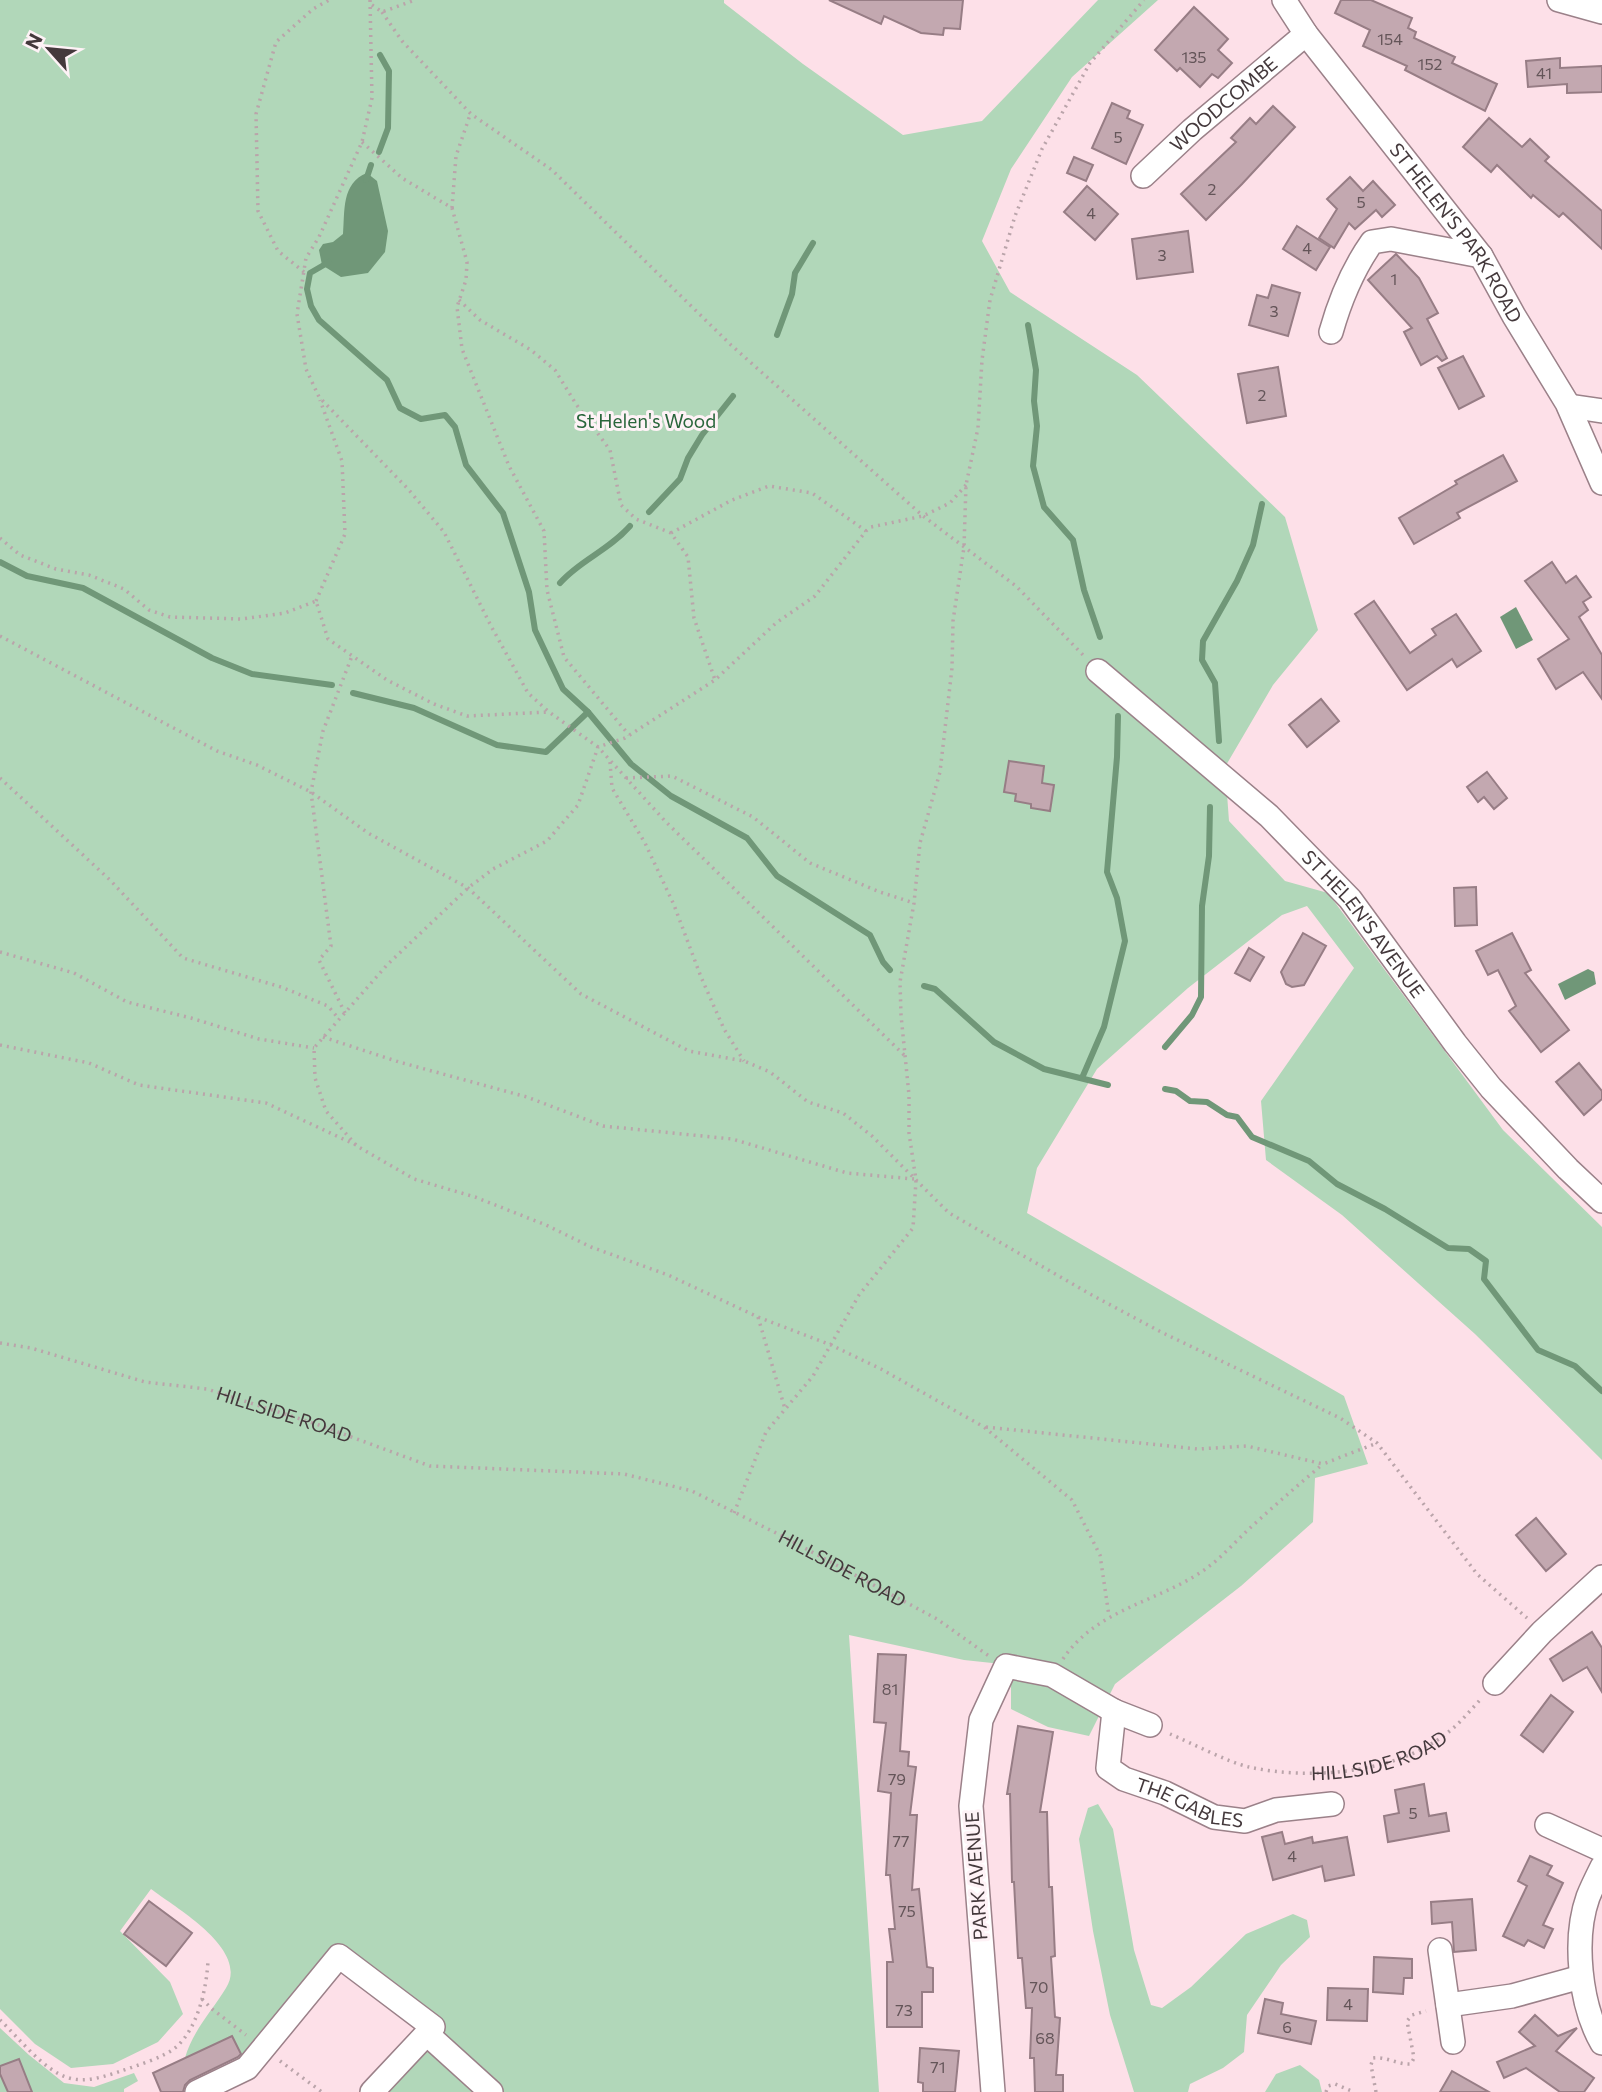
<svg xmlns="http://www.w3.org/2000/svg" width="1602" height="2092" viewBox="0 0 1602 2092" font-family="Commissioner,sans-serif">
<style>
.green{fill:#b1d7b9}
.water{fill:#709778}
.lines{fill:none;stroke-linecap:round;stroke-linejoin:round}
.stream{stroke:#709778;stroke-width:6}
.building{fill:#c3a8b0;stroke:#977d85;stroke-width:2}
.minor-casing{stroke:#9b8189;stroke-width:26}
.path{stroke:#baa4aa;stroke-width:3.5;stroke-dasharray:2 5;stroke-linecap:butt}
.minor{stroke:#fff;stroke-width:23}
.labels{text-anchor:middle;stroke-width:6;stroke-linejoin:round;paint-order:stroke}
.number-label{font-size:16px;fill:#645559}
.street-label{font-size:19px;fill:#44393c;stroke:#fef2f6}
.park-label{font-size:19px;fill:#29663b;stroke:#fef2f6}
</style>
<rect width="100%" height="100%" fill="#fde0e8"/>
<g class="green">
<path d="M0,0H724V3L803,64L903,135L982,121L1098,0H1158L1072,77L1011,169L982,241L1010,292L1137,375L1285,517L1318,630L1273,685L1225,767L1229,821L1285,881L1328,893L1503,1130L1602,1227V1460L1475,1334L1342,1215L1266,1160L1261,1101L1354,968L1307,906L1282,915L1188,988L1097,1069L1037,1168L1027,1213L1344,1396L1368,1464L1315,1478L1313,1522L1241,1586L1115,1684L1089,1736L1048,1727L1011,1709V1665L964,1660L849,1635L879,2092H372L427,2034L339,1957L247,2068L232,2036L185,2058C192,2032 212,2011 226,1988C250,1950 176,1908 151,1889L120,1931L170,1982L183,2014L158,2042L113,2064L71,2068L35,2044L0,2009Z"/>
<polygon points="1098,1804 1113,1829 1134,1950 1151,2005 1162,2008 1191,1987 1246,1934 1293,1914 1307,1920 1310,1937 1281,1965 1247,2015 1244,2052 1223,2068 1190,2084 1188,2092 1134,2092 1110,2015 1093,1931 1079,1839 1088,1808"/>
<polygon points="0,2028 29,2055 64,2083 94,2087 134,2073 138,2081 124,2089 124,2092 0,2092"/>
<polygon points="1300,2065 1319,2080 1322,2092 1265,2092 1276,2074"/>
</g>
<g class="water">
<path d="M367,173L377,181L388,231L385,252L368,273L341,277L322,265L319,250L323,244L333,242L343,234C345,212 341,183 367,173Z"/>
<polygon points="1516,607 1533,640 1516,649 1500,617"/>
<polygon points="1588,969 1594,972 1596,984 1565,1000 1558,984"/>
</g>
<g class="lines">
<g class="stream">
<polyline points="379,152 388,128 389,71 380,55"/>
<polyline points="366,180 371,165"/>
<polyline points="329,262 310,273 307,289 311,306 319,320 387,380 400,408 421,419 445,415 455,427 466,465 503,513 529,592 535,630 563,689 588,712 631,764 671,796 747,838 777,876 870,935 883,962 890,970"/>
<polyline points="1028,325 1036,370 1034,401 1037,426 1033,466 1044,507 1073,540 1084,590 1100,637"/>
<polyline points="777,335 792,294 795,273 813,243"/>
<polyline points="649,512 680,479 688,458 702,435 733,396"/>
<polyline points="0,562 27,576 83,588 212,658 252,674 332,685"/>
<path d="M560,583C580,560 608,551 630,526"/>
<polyline points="353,693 414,708 497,745 546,752 588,712"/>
<polyline points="1219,741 1215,683 1202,660 1203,641 1237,581 1253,545 1262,504"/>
<polyline points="924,986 935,989 994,1042 1044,1069 1108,1085"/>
<polyline points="1165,1047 1192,1015 1201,997 1202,906 1209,856 1210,807"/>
<polyline points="1082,1078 1104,1027 1125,941 1117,898 1107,872 1117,757 1118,716"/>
<polyline points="1165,1089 1176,1091 1190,1101 1207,1102 1227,1115 1237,1117 1252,1137 1309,1161 1337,1184 1385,1209 1448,1248 1469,1249 1486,1261 1484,1279 1538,1350 1575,1366 1602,1391"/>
</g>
</g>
<g class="building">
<polygon points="829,0 963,0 960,29 944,28 943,35 921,33 884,16 881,24"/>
<polygon points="1341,0 1371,0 1412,18 1408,28 1416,32 1414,38 1455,57 1452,63 1497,84 1485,111 1405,70 1407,66 1363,46 1370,30 1335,13"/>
<polygon points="1194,7 1228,39 1218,50 1232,63 1218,78 1212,74 1200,87 1180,68 1177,71 1155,50"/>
<polygon points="1560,58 1560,68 1602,66 1602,92 1567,93 1567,84 1528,87 1526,61"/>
<polygon points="1112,103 1130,111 1127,118 1143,125 1126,164 1092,148"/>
<polygon points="1273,106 1295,127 1242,184 1206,220 1181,194 1236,142 1231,138 1250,118 1256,124"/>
<polygon points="1489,118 1522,147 1530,139 1549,157 1545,161 1602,211 1602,249 1563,213 1559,217 1533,195 1531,198 1497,165 1491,172 1463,147"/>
<polygon points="1074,157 1093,165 1086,181 1067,173"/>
<polygon points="1350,177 1363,191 1373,181 1395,205 1382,217 1376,210 1355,229 1349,223 1334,248 1319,238 1337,209 1327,199"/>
<polygon points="1087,186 1118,214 1095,240 1064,212"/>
<polygon points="1297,226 1330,247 1316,270 1283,249"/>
<polygon points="1188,231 1193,272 1137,279 1132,239"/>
<polygon points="1396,254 1419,278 1438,313 1427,319 1447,358 1442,361 1437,356 1421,365 1404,332 1412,328 1368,280"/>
<polygon points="1272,285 1300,293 1288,336 1249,325 1257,295 1268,298"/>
<polygon points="1463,356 1484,396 1459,409 1438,368"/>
<polygon points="1278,367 1286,416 1247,423 1238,374"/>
<polygon points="1503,455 1517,481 1457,513 1460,518 1414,544 1399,518 1457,484 1455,481"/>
<polygon points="1552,562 1566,583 1576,576 1591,597 1583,602 1588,610 1579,617 1602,655 1602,699 1583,672 1556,689 1538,659 1569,639 1525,581"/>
<polygon points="1374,601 1410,653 1436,635 1432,629 1456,614 1481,651 1457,667 1452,659 1407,690 1355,614"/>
<polygon points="1321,699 1339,721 1307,747 1289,725"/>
<polygon points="1009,761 1044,766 1042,783 1054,785 1050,811 1031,808 1031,804 1015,801 1016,794 1004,792"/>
<polygon points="1487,772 1507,798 1494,809 1484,797 1478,802 1467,787"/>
<polygon points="1476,887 1477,925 1455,926 1454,888"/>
<polygon points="1303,933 1326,946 1304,985 1292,987 1286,984 1281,972"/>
<polygon points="1512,933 1531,970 1525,973 1569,1030 1541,1052 1509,1011 1516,1006 1498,970 1488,975 1476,951"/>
<polygon points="1249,948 1264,957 1250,981 1235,973"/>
<polygon points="1579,1063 1602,1091 1602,1099 1584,1115 1556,1082"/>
<polygon points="1536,1518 1566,1554 1546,1571 1516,1535"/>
<polygon points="1592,1632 1602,1648 1602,1692 1587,1667 1563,1681 1550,1659"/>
<polygon points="878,1654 906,1655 900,1751 909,1752 908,1766 916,1767 910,1815 917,1815 912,1890 919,1889 927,1967 933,1968 933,1992 922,1992 922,2027 887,2027 887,1962 893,1962 889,1929 895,1929 890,1875 886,1875 891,1793 878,1791 886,1723 874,1722"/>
<polygon points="1551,1695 1573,1712 1543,1752 1521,1735"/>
<polygon points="1018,1726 1053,1732 1040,1812 1047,1812 1049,1887 1052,1887 1055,1956 1051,1957 1055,2017 1060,2018 1056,2075 1063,2075 1063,2092 1035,2092 1034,2058 1030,2058 1032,2008 1026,2008 1022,1958 1018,1958 1014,1882 1012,1882 1010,1794 1007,1794"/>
<polygon points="1424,1784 1429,1816 1446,1813 1449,1831 1388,1842 1384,1816 1399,1813 1395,1790"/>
<polygon points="1282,1832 1285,1844 1312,1837 1313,1843 1347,1837 1354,1875 1325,1881 1322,1866 1273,1880 1262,1837"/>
<polygon points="1530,1856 1552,1866 1547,1875 1563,1883 1543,1925 1553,1929 1544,1948 1528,1940 1524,1946 1503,1936 1527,1886 1518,1881"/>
<polygon points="1472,1899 1476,1950 1454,1952 1452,1922 1432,1924 1431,1902"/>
<polygon points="149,1901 192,1933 166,1966 124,1934"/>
<polygon points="1374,1957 1412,1959 1412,1978 1404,1978 1403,1994 1373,1992"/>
<polygon points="1328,1988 1368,1989 1367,2021 1327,2020"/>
<polygon points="1265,1999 1283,2003 1281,2014 1316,2021 1311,2044 1258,2033"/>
<polygon points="1535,2015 1558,2036 1577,2028 1556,2051 1594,2078 1584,2092 1560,2092 1526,2068 1504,2078 1497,2062 1535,2046 1519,2032"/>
<polygon points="232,2036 241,2054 238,2057 190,2080 185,2085 183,2092 161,2092 153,2073"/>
<polygon points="920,2048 959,2051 955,2092 923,2092 923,2083 918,2082"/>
<polygon points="19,2059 32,2092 8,2092 0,2074 0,2066"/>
<polygon points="1452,2071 1489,2092 1440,2092"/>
</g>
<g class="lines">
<defs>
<g id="minor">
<path id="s3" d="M1284,0L1306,34L1481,256L1514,316L1567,403L1602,483"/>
<polyline points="1559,0 1602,12"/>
<path id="s4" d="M1143,176L1192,130L1306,34"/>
<path d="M1331,332C1340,300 1353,269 1372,242L1391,239L1481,256"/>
<polyline points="1569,406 1602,411"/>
<path id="s5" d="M1098,671L1269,816L1350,899L1455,1043L1491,1088L1568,1169L1602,1201"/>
<polyline points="1495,1683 1542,1632 1602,1577"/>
<path id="s6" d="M1114,1711L1108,1768L1124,1779L1165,1793L1214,1817L1245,1821L1276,1810L1332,1804"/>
<polyline points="1547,1825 1602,1850"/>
<path d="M1602,1867C1597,1877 1592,1887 1588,1897C1573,1939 1580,2005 1602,2043"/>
<polyline points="1440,1950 1453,2042"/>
<polyline points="1448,2005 1512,1996 1581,1977"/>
<polyline points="427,2034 491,2092"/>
<polyline points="197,2092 247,2068 339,1956 433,2027 372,2092"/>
<polyline points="993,2092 971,1806 981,1720 1006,1666 1052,1675 1114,1711 1150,1725"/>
</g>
</defs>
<use href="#minor" class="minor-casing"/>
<g class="path">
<polyline points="370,0 372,98 362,142 319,237 306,258 297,314 306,369 319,397 408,489 444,532 491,626 528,693 549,712 598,747 665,821 904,1055"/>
<polyline points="372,5 382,12 415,0"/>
<polyline points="382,12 402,41 471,114 552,170 731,345 923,516 1016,586 1085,657"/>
<polyline points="362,142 402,178 452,208 467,262 466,280 457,307 462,349 509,466 544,531 547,590 564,657 629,735"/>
<polyline points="452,208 456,156 470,115"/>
<polyline points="304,272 278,251 258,211 256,114 276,42 313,9 329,0"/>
<polyline points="459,300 480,320 531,350 555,370 576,404 610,450 621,505 636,519 671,533 688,557 694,618 715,680"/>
<polyline points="966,485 950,503 923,516 871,527 866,531 815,596 776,623 715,680 625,738 598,747 578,805 547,841 493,869 468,888 387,965 314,1048 315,1078 326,1111 357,1146 414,1179 475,1197 546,1225 591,1247 668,1275 758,1317 831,1345 881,1369 984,1427 1072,1500 1100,1555 1109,1616"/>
<polyline points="671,533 732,500 769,486 812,493 866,531"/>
<polyline points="0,538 20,555 56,569 89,575 124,589 149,610 170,617 242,619 285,613 316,601 328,639 387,680 434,704 467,716 549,712"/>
<polyline points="316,601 345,534 342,461 320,400"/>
<polyline points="0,636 217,751 257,765 311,792 368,833 468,888 581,994 689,1051 744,1061 770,1072 808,1102 843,1113 872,1136 949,1213 1090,1294 1161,1332 1340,1418 1377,1443 1477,1574 1527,1618"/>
<polyline points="610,762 612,788 645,843 674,905 701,977 724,1029 744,1061"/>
<polyline points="0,778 110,880 183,958 281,987 328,1006 339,1019"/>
<polyline points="626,778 672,776 753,817 810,863 880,892 914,903"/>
<polyline points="0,952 74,973 127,1002 191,1018 259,1039 314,1048"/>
<polyline points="345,1013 319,960 331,946 311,792 323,731 352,656"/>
<polyline points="323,1037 399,1062 527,1097 603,1126 732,1139 847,1173 914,1179"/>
<polyline points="0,1045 89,1063 139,1085 266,1103 356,1145"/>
<polyline points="758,1317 785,1409"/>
<path id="s1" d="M0,1343L31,1348L145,1382L207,1389L319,1425L430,1466L624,1474L692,1491L784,1537L937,1619L989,1656"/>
<polyline points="986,1427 1198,1449 1247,1446 1323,1464 1377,1443"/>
<polyline points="734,1513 766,1432 813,1376 859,1295 913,1228 916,1180 909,1133 909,1095 901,1015 900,982 914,903 920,843 940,772 952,668 953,621 964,547 966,485 978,428 982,360 990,300 1015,216 1042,149 1090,63 1144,0"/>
<path d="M1063,1659C1097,1608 1160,1602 1207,1568C1222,1557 1236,1541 1250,1528C1274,1506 1298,1485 1323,1464"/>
<path id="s2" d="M1170,1734C1192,1743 1227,1762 1249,1767C1312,1781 1402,1773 1452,1729C1463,1720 1472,1708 1482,1698"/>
<polyline points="202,1999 212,2009 246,2035"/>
<path d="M0,2020C19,2038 44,2071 69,2078C86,2083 106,2076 121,2071C136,2066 164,2057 175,2048C198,2029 207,1987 208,1960"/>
<polyline points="280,2061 322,2092"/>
<polyline points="1326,2092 1328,2086 1335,2084 1354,2092"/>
<path d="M1376,2092L1371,2065L1373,2058C1386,2056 1398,2065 1411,2064L1414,2058L1407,2021L1412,2015L1426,2011"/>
</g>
<use href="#minor" class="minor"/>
</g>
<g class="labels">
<g class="number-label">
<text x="1390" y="45">154</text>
<text x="1194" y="63">135</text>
<text x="1430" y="70">152</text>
<text x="1544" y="79">41</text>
<text x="1118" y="143">5</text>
<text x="1212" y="195">2</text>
<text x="1361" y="208">5</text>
<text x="1091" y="219">4</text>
<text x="1307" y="254">4</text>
<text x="1162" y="261">3</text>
<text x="1394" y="285">1</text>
<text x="1274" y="317">3</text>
<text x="1262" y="401">2</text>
<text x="890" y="1695">81</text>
<text x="897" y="1785">79</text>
<text x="1413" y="1819">5</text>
<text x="901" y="1847">77</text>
<text x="1292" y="1862">4</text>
<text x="907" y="1917">75</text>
<text x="1039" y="1993">70</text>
<text x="1348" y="2010">4</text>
<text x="904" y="2016">73</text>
<text x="1287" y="2033">6</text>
<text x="1045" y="2044">68</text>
<text x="938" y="2073">71</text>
</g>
<g class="street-label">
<text dy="7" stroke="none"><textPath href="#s4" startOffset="108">WOODCOMBE</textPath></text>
<text dy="7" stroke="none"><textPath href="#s3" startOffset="290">ST HELEN'S PARK ROAD</textPath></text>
<text dy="7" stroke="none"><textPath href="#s5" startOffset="368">ST HELEN'S AVENUE</textPath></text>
<text dy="7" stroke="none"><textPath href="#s1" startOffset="294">HILLSIDE ROAD</textPath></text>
<text dy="7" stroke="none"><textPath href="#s1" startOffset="882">HILLSIDE ROAD</textPath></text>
<text dy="7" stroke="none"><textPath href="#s2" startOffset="219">HILLSIDE ROAD</textPath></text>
<text dy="7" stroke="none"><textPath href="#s6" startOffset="147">THE GABLES</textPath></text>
<text transform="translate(976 1876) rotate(-94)" y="7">PARK AVENUE</text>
</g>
<g class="park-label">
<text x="646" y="428">St Helen's Wood</text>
</g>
</g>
<g transform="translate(49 49) rotate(297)" stroke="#fef2f6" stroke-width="5" paint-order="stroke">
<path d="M0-5L12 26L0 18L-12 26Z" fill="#44393c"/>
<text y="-10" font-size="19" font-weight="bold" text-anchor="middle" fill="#44393c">N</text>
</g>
</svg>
